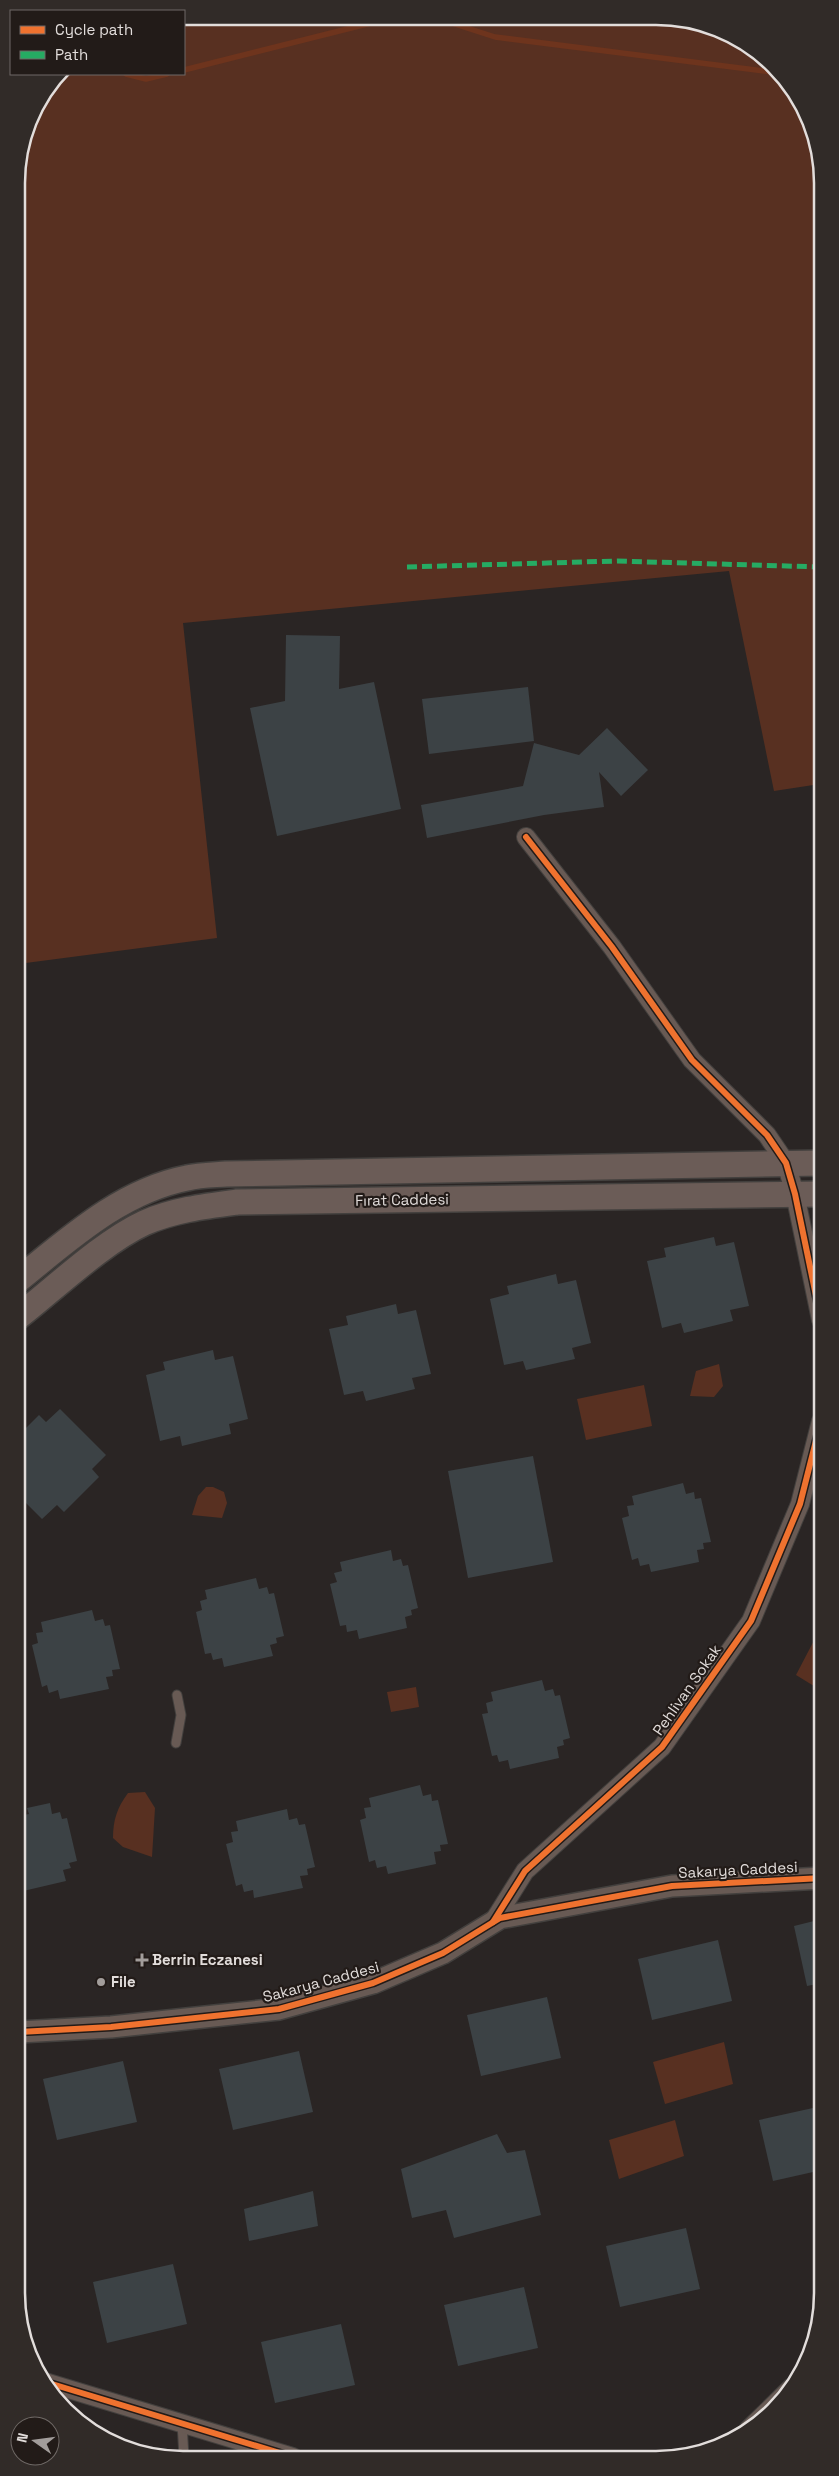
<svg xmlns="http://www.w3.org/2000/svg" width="839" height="2476" viewBox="0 0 839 2476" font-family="'Space Grotesk',sans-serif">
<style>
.green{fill:#583021}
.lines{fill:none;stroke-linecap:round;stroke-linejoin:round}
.stream{stroke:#6e341d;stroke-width:5.5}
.building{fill:#3c4245}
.service-casing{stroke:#43403e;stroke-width:11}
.minor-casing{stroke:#43403e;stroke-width:20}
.tertiary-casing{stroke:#43403e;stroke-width:24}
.secondary-casing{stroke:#43403e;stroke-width:28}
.service{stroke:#685a54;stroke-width:9}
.minor{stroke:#685a54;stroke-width:18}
.tertiary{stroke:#685a54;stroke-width:21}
.secondary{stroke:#6b5c57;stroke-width:25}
.quiet{stroke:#26ab63;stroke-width:5;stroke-dasharray:10 5;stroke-linecap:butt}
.cycleway-casing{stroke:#221b18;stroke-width:9}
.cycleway{stroke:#ef722f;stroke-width:6}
.poi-dot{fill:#a29d9b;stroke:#221b18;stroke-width:2}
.labels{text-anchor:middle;stroke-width:4.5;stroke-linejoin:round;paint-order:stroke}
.street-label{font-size:15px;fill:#e2dddb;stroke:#221b18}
.poi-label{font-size:15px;font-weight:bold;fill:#e2dddb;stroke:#221b18;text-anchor:start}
.rim{fill:none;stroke:#e2dddb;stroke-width:2.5}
</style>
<rect width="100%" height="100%" fill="#2a2524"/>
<g class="green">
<polygon points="184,16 689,20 739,38 774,65 801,100 819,150 820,784 774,791 729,571 183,623 217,938 18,964 17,172 34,109 61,74 184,74"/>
<polygon points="719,1364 723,1386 714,1397 690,1396 696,1371"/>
<polygon points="644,1385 652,1426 586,1440 577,1399"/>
<polygon points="206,1487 213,1487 224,1492 227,1503 222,1518 192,1515 198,1496"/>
<polygon points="821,1627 822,1691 796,1675"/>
<polygon points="416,1687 419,1707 391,1712 387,1692"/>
<path d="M145,1792L155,1808L152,1857L123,1847L113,1838C113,1820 117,1808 128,1793Z"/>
<polygon points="724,2042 733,2084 665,2104 653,2062"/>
<polygon points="675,2120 684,2156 619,2179 609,2140"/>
</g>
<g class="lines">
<g class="stream">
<polyline points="436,18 495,37 780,73"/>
<polyline points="184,70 391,18"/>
<polyline points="126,74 146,79 167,74"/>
</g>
</g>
<g class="building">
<polygon points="286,635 340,636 339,689 374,682 401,809 277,836 250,708 285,701"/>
<polygon points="528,687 534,741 429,754 422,699"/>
<polygon points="607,728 648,770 621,796 599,772 604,807 544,815 427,838 421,805 523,786 534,743 579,755"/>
<polygon points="714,1237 716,1246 734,1242 749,1306 730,1310 733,1321 684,1333 681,1323 662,1328 647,1261 666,1257 664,1248"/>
<polygon points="556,1274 558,1284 576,1280 591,1343 572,1348 575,1359 526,1370 523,1361 504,1365 490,1299 509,1294 507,1286"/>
<polygon points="396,1304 398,1314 416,1310 431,1374 412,1378 415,1389 366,1401 363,1391 344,1395 329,1329 348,1325 346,1316"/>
<polygon points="213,1350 215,1360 233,1356 248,1419 229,1424 231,1434 182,1446 180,1436 160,1441 146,1375 165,1370 163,1362"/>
<polygon points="60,1409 106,1455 92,1469 99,1477 64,1512 57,1505 42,1519 18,1495 18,1436 39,1415 46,1422"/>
<polygon points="533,1456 553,1562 468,1578 448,1471"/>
<polygon points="683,1483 686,1494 694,1492 695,1499 701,1498 711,1542 703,1543 704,1549 697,1550 699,1562 651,1572 649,1564 640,1566 638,1558 632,1560 622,1518 629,1516 627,1506 634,1505 632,1496"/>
<polygon points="391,1550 393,1561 401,1559 403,1566 408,1565 418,1608 411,1610 412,1615 405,1617 407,1628 359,1639 357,1630 347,1632 346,1625 340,1626 330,1584 337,1582 334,1573 342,1571 340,1562"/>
<polygon points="256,1578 259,1589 267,1587 269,1594 274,1593 284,1636 276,1638 277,1643 270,1645 273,1656 224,1667 222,1658 213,1660 211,1653 205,1654 196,1612 202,1610 200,1601 207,1599 205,1590"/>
<polygon points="92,1610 95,1621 103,1619 105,1626 110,1625 120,1669 112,1670 113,1676 106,1677 109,1689 60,1699 58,1690 49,1693 47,1685 42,1687 32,1645 38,1643 36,1633 43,1632 41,1622"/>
<polygon points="542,1680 545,1691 553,1689 555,1696 560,1695 570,1738 563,1740 564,1745 557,1747 559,1758 510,1769 508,1760 499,1762 497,1755 492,1756 482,1714 488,1713 486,1703 493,1701 491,1692"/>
<polygon points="420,1785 423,1796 431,1794 432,1801 438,1800 448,1844 440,1845 441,1851 434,1852 436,1864 388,1874 386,1866 377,1868 375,1860 369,1862 360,1820 366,1818 364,1808 371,1807 369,1798"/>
<polygon points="50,1803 52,1814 60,1812 62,1819 67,1818 77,1861 69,1863 71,1868 63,1870 66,1881 19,1892 19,1816 29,1814 27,1808"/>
<polygon points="287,1809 289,1820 297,1818 299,1825 305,1824 315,1867 307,1869 308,1875 300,1876 303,1888 254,1898 253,1890 244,1892 242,1884 236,1886 226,1844 233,1842 231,1832 238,1831 236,1821"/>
<polygon points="822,1919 822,1983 807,1986 794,1926"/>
<polygon points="718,1940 732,2001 652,2020 638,1959"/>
<polygon points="547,1997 561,2058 481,2076 467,2015"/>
<polygon points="299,2051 313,2112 233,2130 219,2069"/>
<polygon points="123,2061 137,2122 57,2140 43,2079"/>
<polygon points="822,2106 822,2170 773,2181 759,2120"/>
<polygon points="497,2134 507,2153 525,2150 541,2215 454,2238 446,2210 412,2218 401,2169"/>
<polygon points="313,2191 318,2226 249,2241 244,2209"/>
<polygon points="686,2228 700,2289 620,2307 606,2246"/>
<polygon points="173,2264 187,2324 107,2343 93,2282"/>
<polygon points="524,2287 538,2348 458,2366 444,2305"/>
<polygon points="341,2324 355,2385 275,2403 261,2342"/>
</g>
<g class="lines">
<defs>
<g id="service">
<polyline points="176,1743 181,1715 177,1695"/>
<polyline points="182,2423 184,2457"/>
</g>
<g id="minor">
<polyline points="526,837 612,947 692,1060 767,1135 786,1163 795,1194 821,1320"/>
<polyline points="493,1922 525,1871 662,1747 751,1621 800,1504 821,1421"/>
<polyline points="42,2381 293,2457"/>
<polyline points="748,2430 792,2387"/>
</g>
<polyline id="tertiary" points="19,2032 111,2027 279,2009 373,1983 443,1953 500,1918 672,1886 822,1878"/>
<g id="secondary">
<path d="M18,1280C69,1239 121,1191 187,1178C200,1175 213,1175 226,1174L821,1163"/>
<path d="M18,1317C55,1288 103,1242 144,1223C173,1210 206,1206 237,1202L821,1194"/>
</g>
</defs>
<use href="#service" class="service-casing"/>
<use href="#minor" class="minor-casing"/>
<use href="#tertiary" class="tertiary-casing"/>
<use href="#secondary" class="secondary-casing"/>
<use href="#service" class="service"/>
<use href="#minor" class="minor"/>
<use href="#tertiary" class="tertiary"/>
<use href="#secondary" class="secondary"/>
<polyline class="quiet" points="407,567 617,561 820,567"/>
<defs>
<g id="cycleway">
<polyline points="526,837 612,947 692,1060 767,1135 786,1163 795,1194 821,1320"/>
<polyline points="493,1922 525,1871 662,1747 751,1621 800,1504 821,1421"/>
<polyline points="19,2032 111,2027 279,2009 373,1983 443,1953 500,1918 672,1886 822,1878"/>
<polyline points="42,2381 293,2457"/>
</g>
</defs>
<use href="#cycleway" class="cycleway-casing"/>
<use href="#cycleway" class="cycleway"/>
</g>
<g class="poi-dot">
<path d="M139.5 1952.5h5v5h5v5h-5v5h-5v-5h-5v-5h5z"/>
<circle cx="101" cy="1982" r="5"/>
</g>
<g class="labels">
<g class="street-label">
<text transform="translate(402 1200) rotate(-1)" y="5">Fırat Caddesi</text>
<text transform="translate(687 1690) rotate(-55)" y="5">Pehlivan Sokak</text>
<text transform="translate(738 1870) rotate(-3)" y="5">Sakarya Caddesi</text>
<text transform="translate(321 1982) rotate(-15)" y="5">Sakarya Caddesi</text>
</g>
<g class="poi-label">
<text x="152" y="1965">Berrin Eczanesi</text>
<text x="111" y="1987">File</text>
</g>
</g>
<path d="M0 0H839V2476H0ZM183 25H656A158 158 0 0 1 814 183V2293A158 158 0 0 1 656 2451H183A158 158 0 0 1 25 2293V183A158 158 0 0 1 183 25Z" fill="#312b28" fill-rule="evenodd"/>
<path class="rim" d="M183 25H656A158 158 0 0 1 814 183V2293A158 158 0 0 1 656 2451H183A158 158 0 0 1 25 2293V183A158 158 0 0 1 183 25Z"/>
<rect x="10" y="10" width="175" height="65" fill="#221b18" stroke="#6f6966"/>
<rect x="20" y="26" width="25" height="8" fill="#ef722f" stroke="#6f6966"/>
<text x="55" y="35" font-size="15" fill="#e2dddb">Cycle path</text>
<rect x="20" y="51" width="25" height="8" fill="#26ab63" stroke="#6f6966"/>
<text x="55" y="60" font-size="15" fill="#e2dddb">Path</text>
<g transform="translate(35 2441) rotate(284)"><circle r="24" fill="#221b18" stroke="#6f6966"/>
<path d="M0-4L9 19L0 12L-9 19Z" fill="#a29d9b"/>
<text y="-8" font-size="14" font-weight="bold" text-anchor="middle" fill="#e2dddb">N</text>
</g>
</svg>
